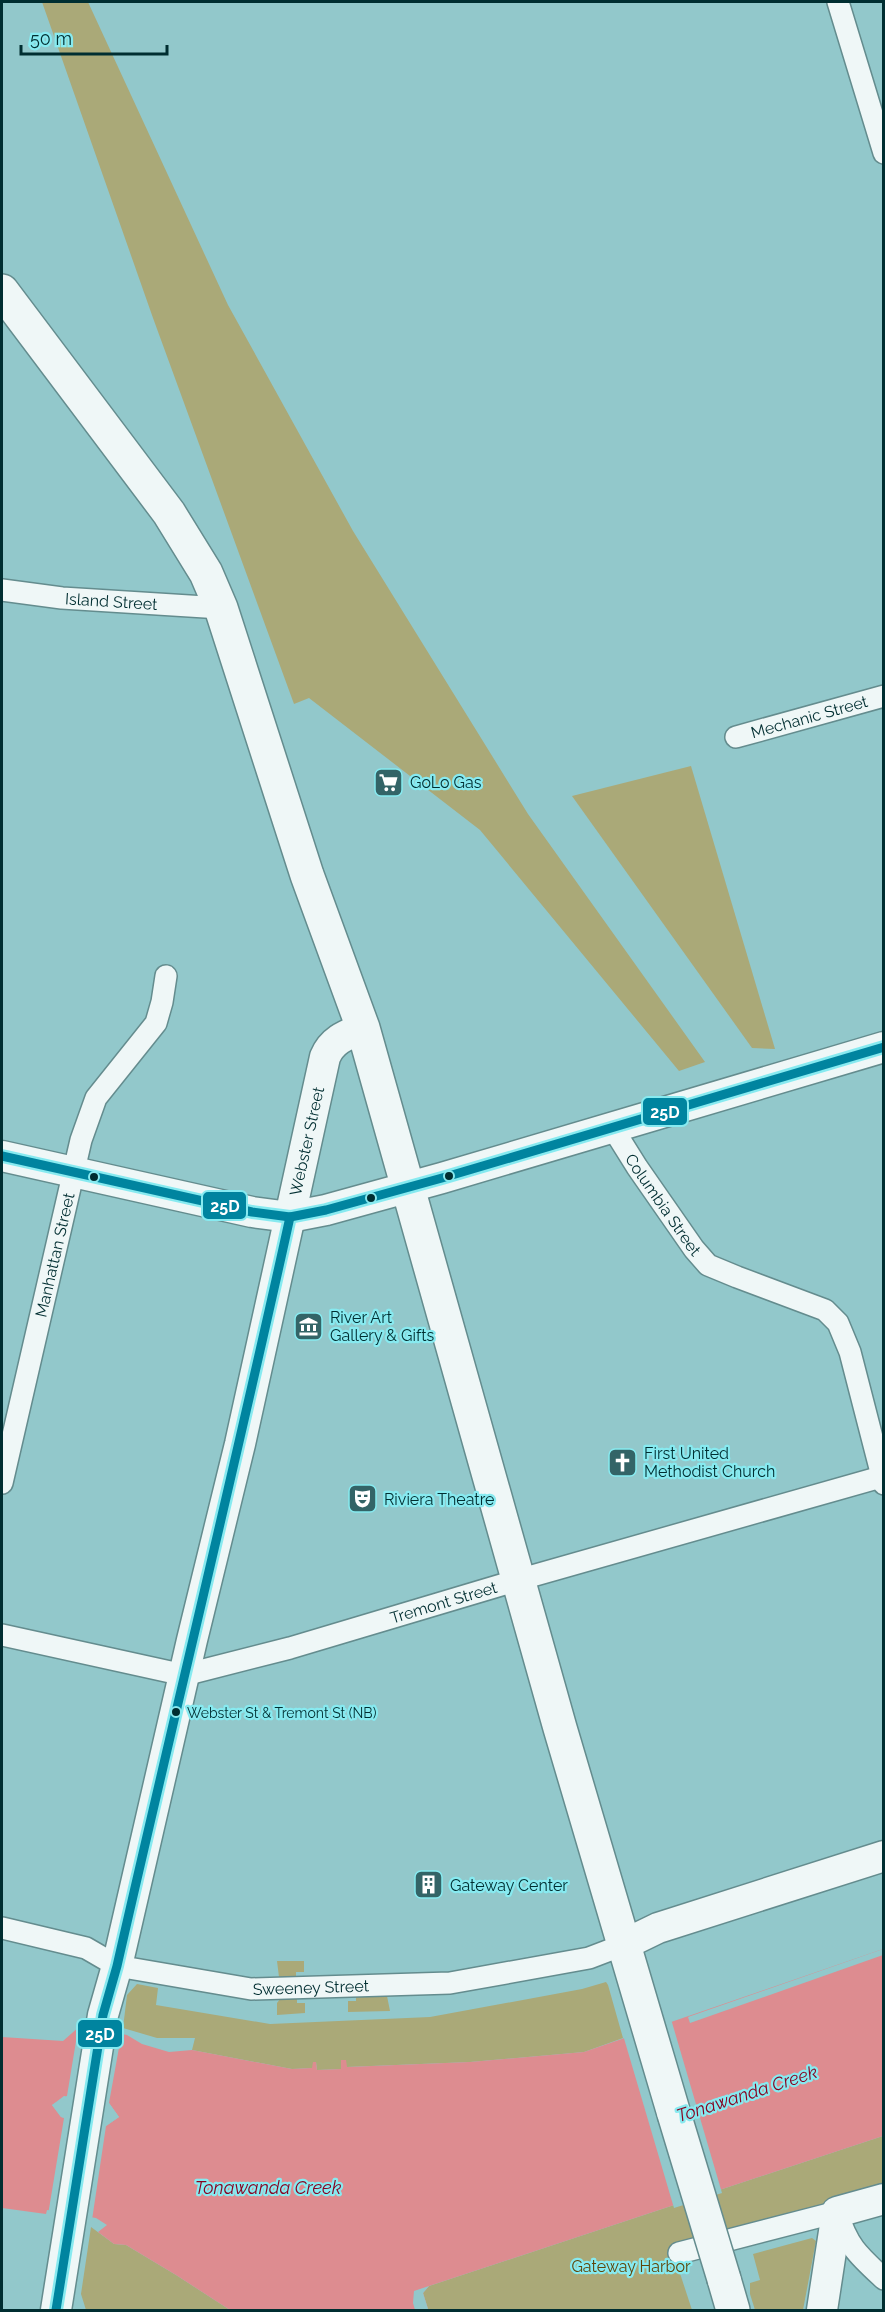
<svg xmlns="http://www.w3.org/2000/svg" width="885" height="2312" viewBox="0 0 885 2312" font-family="Raleway,sans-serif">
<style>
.green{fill:#aaa978}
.water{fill:#dd8c90;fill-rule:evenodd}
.pier{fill:#92c8cb;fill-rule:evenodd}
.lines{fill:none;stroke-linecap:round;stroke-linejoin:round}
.street-casing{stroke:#648c8e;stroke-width:24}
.secondary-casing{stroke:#648c8e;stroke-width:33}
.primary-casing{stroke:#648c8e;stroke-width:36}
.street{stroke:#eff7f7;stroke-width:21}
.secondary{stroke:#eff7f7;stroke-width:30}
.primary{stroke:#eff7f7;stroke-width:33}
.primary-bridge-casing{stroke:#648c8e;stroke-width:36;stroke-linecap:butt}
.primary-bridge{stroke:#eff7f7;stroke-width:33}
.bus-1-casing{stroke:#87eaf0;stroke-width:14}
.bus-1{stroke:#00849f;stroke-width:9}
.bus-dot{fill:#002e31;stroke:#87eaf0;stroke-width:2}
.labels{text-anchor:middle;stroke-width:4.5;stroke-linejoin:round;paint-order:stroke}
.bus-label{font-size:14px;fill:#002e31;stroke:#87eaf0;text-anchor:start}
.street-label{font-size:16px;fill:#002e31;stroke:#87eaf0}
.poi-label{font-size:16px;fill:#002e31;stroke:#87eaf0;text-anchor:start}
.park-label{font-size:16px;fill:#604509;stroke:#87eaf0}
.water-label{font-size:18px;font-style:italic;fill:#88011e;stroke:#87eaf0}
.line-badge{stroke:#87eaf0;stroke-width:2}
.badge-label{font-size:16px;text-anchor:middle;font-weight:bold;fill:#fff}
</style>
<rect width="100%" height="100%" fill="#92c8cb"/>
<g class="green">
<polygon points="42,2 88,2 228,305 353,531 528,814 705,1062 679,1071 480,830 309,698 294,704 153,318"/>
<polygon points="691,766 775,1049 752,1048 572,796"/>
<polygon points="277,1961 304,1961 304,1972 296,1972 296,1977 279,1977"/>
<polygon points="606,1982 608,1985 623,2038 584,2052 470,2062 346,2067 346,2060 342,2069 317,2070 316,2062 313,2068 292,2069 192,2050 195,2038 157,2038 123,2028 127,1995 137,1984 158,1988 156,2005 270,2024 430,2017 582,1989"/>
<polygon points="356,1996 387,1996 390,2011 348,2012 348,2001 356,2001"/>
<polygon points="280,1999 297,1999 297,2003 305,2003 305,2013 277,2015 277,2003"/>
<polygon points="883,2136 883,2188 671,2246 692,2310 423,2310 428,2309 423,2293 429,2286"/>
<polygon points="91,2227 114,2244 126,2245 176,2275 230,2310 86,2310 81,2294"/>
<polygon points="812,2238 816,2241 803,2310 755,2310 750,2294 750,2283 760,2280 753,2254"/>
</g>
<path class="water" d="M883,1949V2136L429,2286L423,2293L428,2309L423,2310H230L176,2275L126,2245L114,2244L98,2232L107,2225L96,2218L47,2210L46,2214L2,2208V2037L63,2041L80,2026L127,2035L142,2044L169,2052L192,2050L292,2069L312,2068L313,2062H316L317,2070L341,2069V2060H346L347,2067L470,2062L584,2052ZM64,2096L109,2103L119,2117L106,2126L61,2117L52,2105Z"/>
<g class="pier">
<polygon points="883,1949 883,1955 690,2023 688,2017"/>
<polygon points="671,2019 722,2193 674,2208 623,2035"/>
<path d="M79,2023L122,2031L109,2103L119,2117L106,2126L92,2220L48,2215L64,2118L61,2117L52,2105L67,2096ZM65,2099L107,2106L115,2116L105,2123L62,2114L56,2105Z"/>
<polygon points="429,2286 423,2293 428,2309 415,2310 413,2303 414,2291"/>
</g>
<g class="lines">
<defs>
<g id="street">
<polyline points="838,2 884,153"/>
<path id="s1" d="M2,590L62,598L221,608"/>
<path id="s2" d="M736,737L884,696"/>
<path id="s3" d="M612,1127L637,1167L694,1249L708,1265L737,1277L825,1310L838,1323L850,1352L884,1484"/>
<path id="s4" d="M2,1483L81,1140L96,1098L156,1023L162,1002L166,976"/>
<path id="s5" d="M2,1635L184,1675L290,1648L518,1580L884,1476"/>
<path id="s6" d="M2,1928L86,1948L117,1966L251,1989L450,1983L589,1958L623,1945"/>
<path d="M679,2253L837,2212C848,2247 858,2255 884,2279"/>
</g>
<g id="secondary">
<polyline points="2,1156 252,1212 290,1217 326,1210 442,1178 884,1047"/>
<polyline points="623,1945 658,1928 884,1856"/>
<path id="s7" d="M56,2310L103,2015L117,1966L192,1640L240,1444L325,1057C332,1040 346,1035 363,1028"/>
<polyline points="822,2310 837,2212 884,2199"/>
</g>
<g id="primary">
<polyline points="2,291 169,513 206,573 221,608 307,875 363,1028 560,1728 674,2114"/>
<polyline points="724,2279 733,2310"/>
</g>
</defs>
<use href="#street" class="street-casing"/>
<use href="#secondary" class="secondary-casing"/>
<use href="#primary" class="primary-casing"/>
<use href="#street" class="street"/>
<use href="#secondary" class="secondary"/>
<use href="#primary" class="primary"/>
<defs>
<polyline id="primary-bridge" points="674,2114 724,2279"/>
</defs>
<use href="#primary-bridge" class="primary-bridge-casing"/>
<use href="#primary-bridge" class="primary-bridge"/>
<defs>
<g id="bus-1">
<polyline points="2,1156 252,1212 290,1217 326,1210 442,1178 884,1047"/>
<path d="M56,2310L103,2015L117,1966C174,1716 235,1467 290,1217"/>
</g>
</defs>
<use href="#bus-1" class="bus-1-casing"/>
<use href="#bus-1" class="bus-1"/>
</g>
<defs>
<symbol id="supermarket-square" viewBox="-11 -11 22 22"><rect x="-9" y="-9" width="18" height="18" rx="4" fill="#336467" stroke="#87eaf0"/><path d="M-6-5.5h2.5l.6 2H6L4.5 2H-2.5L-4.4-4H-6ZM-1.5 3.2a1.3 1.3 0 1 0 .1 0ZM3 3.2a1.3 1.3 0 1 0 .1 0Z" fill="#fff"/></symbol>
<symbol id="museum-square" viewBox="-11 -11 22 22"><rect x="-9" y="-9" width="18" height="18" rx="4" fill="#336467" stroke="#87eaf0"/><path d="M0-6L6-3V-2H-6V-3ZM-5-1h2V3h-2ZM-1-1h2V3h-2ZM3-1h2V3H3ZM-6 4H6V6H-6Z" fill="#fff"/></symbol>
<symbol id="church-square" viewBox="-11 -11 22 22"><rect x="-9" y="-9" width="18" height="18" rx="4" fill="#336467" stroke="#87eaf0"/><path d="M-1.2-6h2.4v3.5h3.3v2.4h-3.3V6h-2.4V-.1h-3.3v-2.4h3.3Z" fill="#fff"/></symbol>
<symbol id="theatre-square" viewBox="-11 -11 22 22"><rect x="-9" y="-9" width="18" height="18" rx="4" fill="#336467" stroke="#87eaf0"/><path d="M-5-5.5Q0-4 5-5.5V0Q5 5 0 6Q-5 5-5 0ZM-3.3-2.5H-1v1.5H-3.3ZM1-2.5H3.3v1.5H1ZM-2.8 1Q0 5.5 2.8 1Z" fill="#fff"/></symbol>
<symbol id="building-square" viewBox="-11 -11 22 22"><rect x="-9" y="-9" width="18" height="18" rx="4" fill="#336467" stroke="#87eaf0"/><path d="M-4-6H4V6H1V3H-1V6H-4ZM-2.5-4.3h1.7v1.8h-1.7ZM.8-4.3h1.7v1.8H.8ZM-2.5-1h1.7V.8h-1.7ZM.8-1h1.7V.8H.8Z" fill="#fff"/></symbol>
</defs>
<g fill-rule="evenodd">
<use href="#supermarket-square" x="372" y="766" width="33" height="33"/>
<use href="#museum-square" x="292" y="1310" width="33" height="33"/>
<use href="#church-square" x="606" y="1446" width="33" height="33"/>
<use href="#theatre-square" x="346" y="1482" width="33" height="33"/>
<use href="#building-square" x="412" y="1868" width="33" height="33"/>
</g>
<g class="bus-dot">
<circle cx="449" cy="1176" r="5"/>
<circle cx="94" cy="1177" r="5"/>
<circle cx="371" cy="1198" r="5"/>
<circle cx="176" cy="1712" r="5"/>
</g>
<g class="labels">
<g class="bus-label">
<text x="187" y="1718">Webster St &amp; Tremont St (NB)</text>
</g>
<g class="street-label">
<text dy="6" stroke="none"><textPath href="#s1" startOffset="110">Island Street</textPath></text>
<text dy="6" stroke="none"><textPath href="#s2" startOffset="76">Mechanic Street</textPath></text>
<text dy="6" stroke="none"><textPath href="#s7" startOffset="1196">Webster Street</textPath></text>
<text dy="6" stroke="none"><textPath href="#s3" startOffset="93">Columbia Street</textPath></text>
<text dy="6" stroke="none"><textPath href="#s4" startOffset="234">Manhattan Street</textPath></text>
<text dy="6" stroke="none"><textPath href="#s5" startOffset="456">Tremont Street</textPath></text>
<text dy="6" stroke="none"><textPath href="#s6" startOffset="318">Sweeney Street</textPath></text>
</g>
<g class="poi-label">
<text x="410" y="788">GoLo Gas</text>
<text x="330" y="1323">River Art<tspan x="330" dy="18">Gallery &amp; Gifts</tspan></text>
<text x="644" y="1459">First United<tspan x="644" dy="18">Methodist Church</tspan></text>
<text x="384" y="1505">Riviera Theatre</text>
<text x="450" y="1891">Gateway Center</text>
</g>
<g class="park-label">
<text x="631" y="2272">Gateway Harbor</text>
</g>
<g class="water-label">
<text transform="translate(747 2094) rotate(-18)" y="6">Tonawanda Creek</text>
<text x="268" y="2194">Tonawanda Creek</text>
</g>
</g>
<g class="line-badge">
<rect x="642" y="1097" width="46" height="29" rx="6" fill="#00849f"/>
<rect x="202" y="1191" width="45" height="29" rx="6" fill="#00849f"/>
<rect x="77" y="2019" width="46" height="29" rx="6" fill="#00849f"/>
</g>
<g class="badge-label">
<text x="665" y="1118">25D</text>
<text x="225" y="1212">25D</text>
<text x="100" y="2040">25D</text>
</g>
<rect width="885" height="2312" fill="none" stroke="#002e31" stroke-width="6"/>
<path d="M21 45v9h146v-9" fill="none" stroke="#002e31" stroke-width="3"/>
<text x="30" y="45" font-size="18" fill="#002e31" stroke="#87eaf0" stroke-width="4.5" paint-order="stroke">50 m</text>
</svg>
